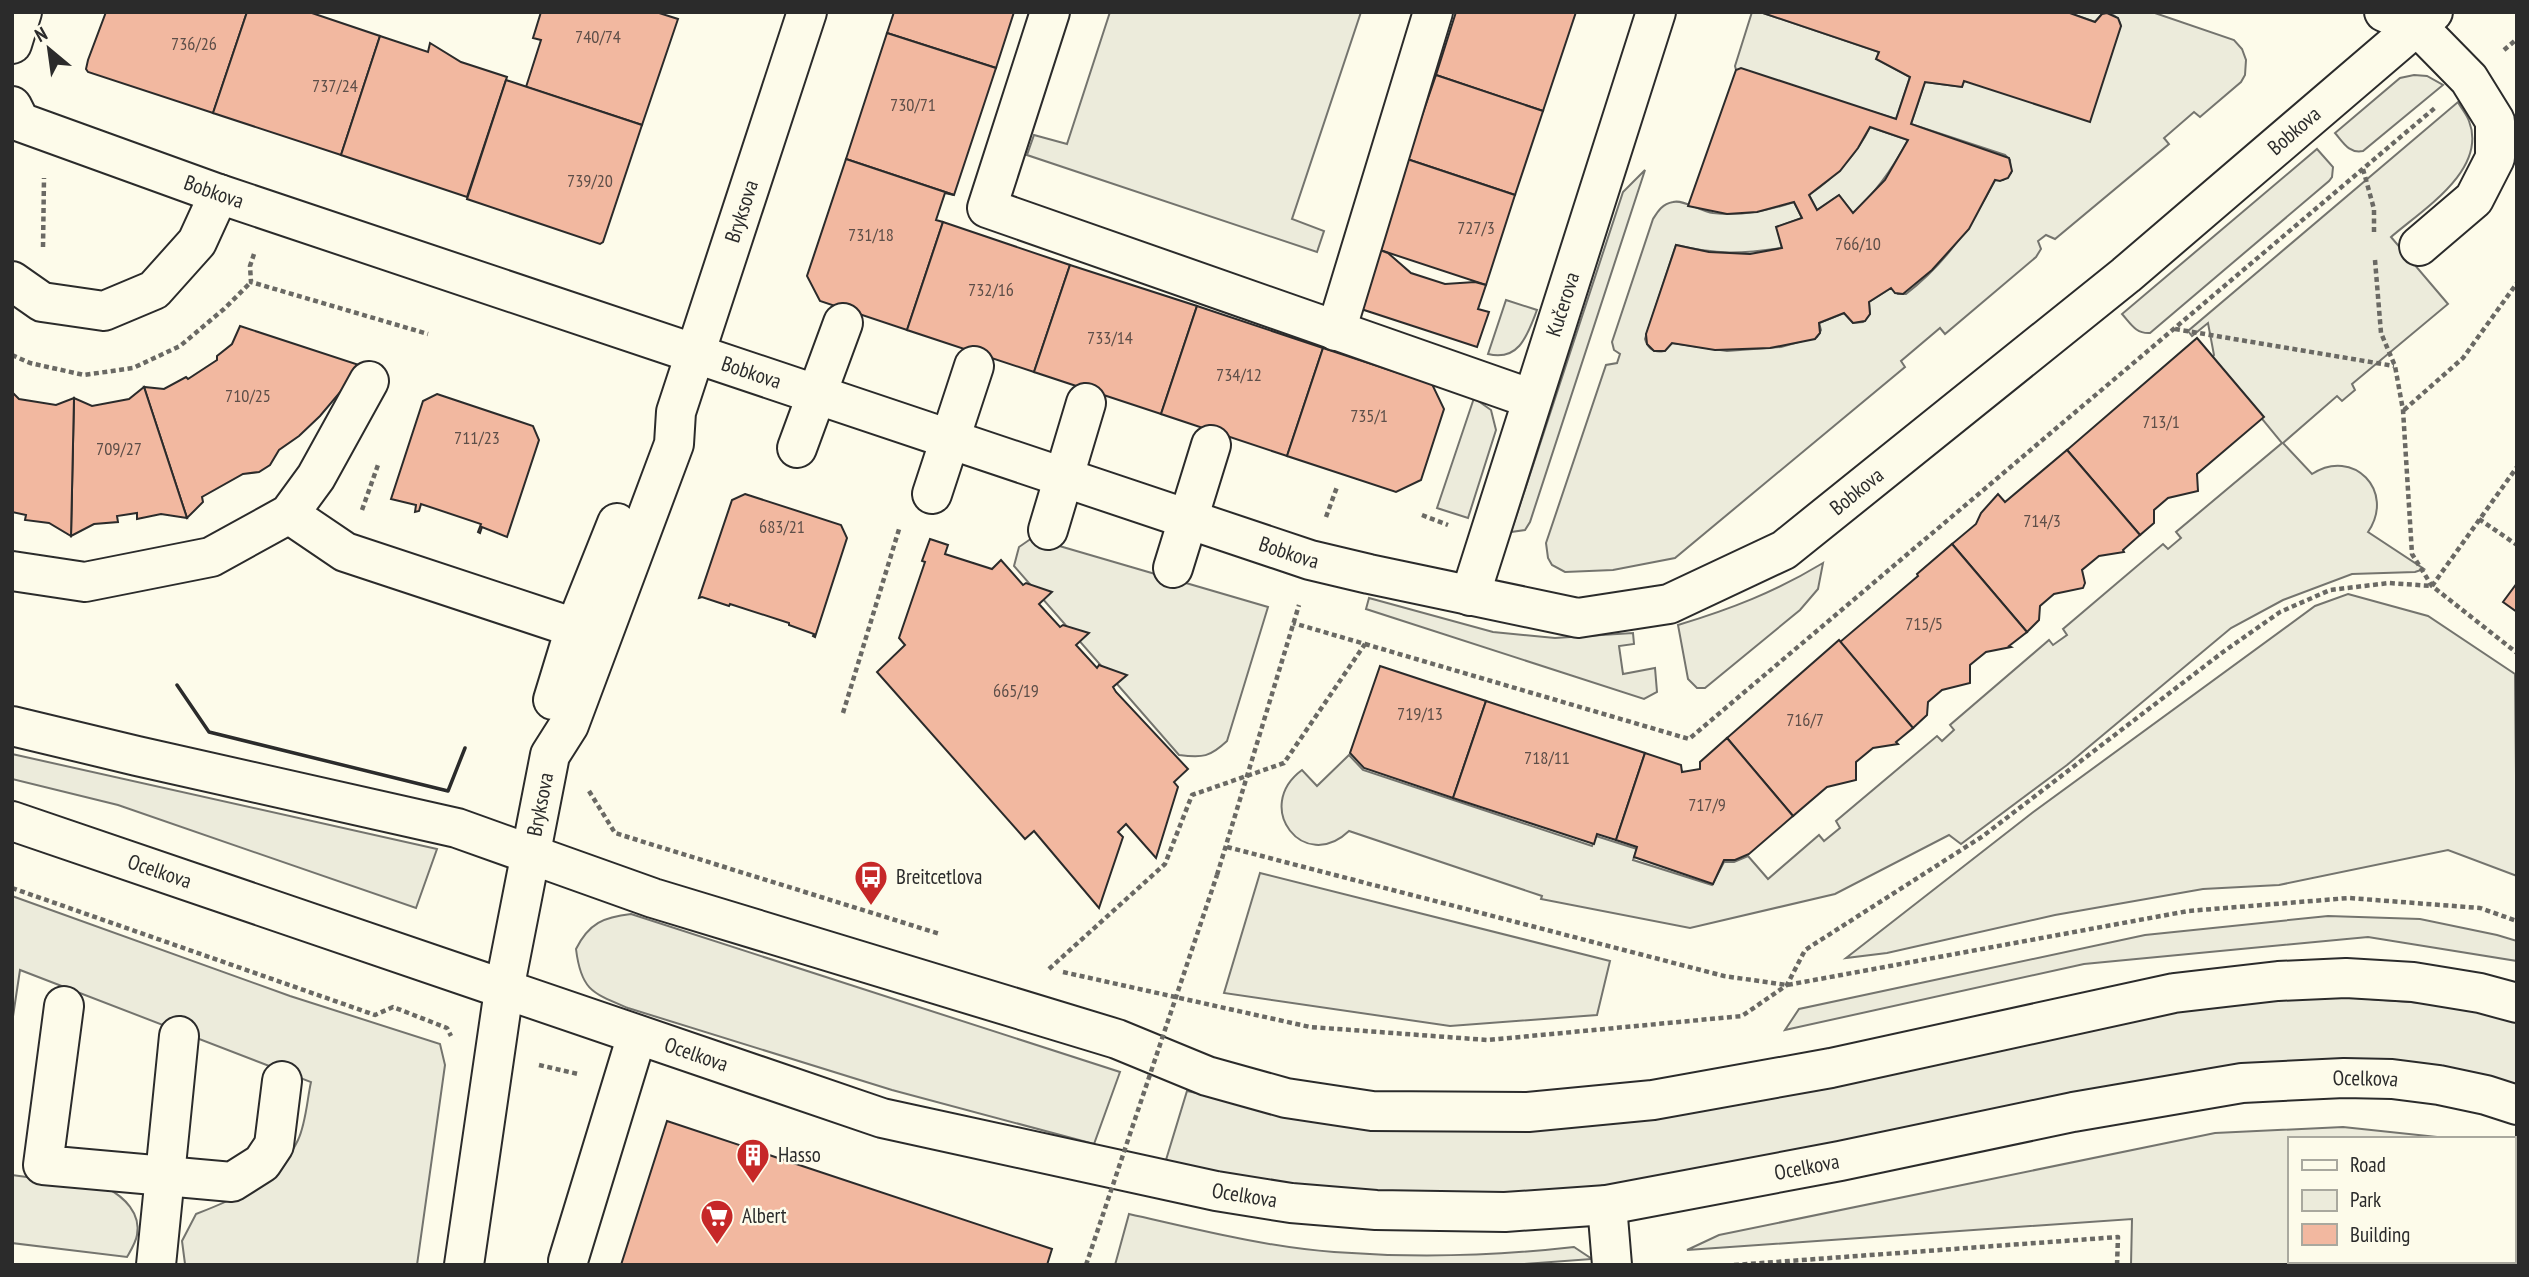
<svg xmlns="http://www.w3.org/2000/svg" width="2529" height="1277" viewBox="0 0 2529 1277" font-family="'PT Sans Narrow',sans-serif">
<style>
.green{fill:#ecebdb;stroke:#74746e;stroke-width:2}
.building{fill:#f2b8a0;stroke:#2b2b2b;stroke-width:2;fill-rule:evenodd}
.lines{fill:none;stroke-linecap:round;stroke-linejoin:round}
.minor-casing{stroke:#2b2b2b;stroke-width:42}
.path{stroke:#6a6964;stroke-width:4.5;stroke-dasharray:5 3.5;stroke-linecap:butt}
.minor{stroke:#fdfbea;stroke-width:38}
.path-bridge{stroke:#6a6964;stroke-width:4.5;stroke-dasharray:5 3.5;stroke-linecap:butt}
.wall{stroke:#2b2b2b;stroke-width:3.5}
.labels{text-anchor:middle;stroke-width:5;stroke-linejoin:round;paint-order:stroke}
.number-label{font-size:18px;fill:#5d4e48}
.street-label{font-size:21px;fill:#2b2b2b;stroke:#fdfbea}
.poi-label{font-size:21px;fill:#2b2b2b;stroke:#fdfbea;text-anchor:start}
</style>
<rect width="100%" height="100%" fill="#fdfbea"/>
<g class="green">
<polygon points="1110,12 1361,12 1292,219 1324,231 1317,252 1027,155 1034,135 1067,144"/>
<polygon points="1752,12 1760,12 1879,52 1877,59 1910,77 1896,119 1736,70 1735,66"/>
<path d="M2066,12H2152L2234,40L2242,49L2246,60L2245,75L2241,82L2200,117L2194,112L2164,138L2169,144L2055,239L2046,235L2038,241L2041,249L2036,257L1945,334L1940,328L1901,361L1905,367L1675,558L1613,570L1565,572L1552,565L1548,558L1546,543L1606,365L1617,363L1620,354L1614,350L1612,342L1653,219C1658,211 1662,204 1673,202C1683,199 1700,211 1713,213C1742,216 1767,211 1794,202L1802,218L1777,227L1782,248C1741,254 1717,255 1676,245L1645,339C1648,349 1654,353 1664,351L1672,343L1727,351L1781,347L1817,337L1821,330L1819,323L1844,313L1853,323L1863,322L1870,314L1869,302L1891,288L1898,294H1906C1946,263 1972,225 1995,180H2003L2011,173L2010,160L2005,155L1911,124L1925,82L1962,87L1964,81L2121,26C2119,16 2111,12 2102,14L2095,22Z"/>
<path d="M2414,75L2427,76L2443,85L2363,151C2349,154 2343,142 2335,133L2400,78Z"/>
<path d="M2458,102C2461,108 2467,115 2469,121C2488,170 2422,210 2391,237L2448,304L2352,384L2355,390L2342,401L2337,396L2283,443L2312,474C2353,447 2396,491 2368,532L2424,569L2415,572L2352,574L2283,600L2231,628L2067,765L1961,844L1949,835L1835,894L1690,928L1541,899L1542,896L1349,831C1304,874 1252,807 1302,770L1317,786L1349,755L1363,770L1592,846L1596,836L1637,849L1633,860L1712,885L1724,862H1734L1748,856L1768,879L1819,835L1824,841L1840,828L1836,821L1937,736L1942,741L1954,730L1950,725L2049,640L2053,645L2067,635L2063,629L2163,544L2168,549L2181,538L2176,532L2282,443L2212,358L2214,355L2208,323L2192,336L2188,331Z"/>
<path d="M1870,127L1908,140C1893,168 1877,192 1853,213L1839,195L1817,210L1809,195C1835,177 1856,156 1870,127Z"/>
<path d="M2317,149L2333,167L2332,177L2329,181L2150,333C2136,334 2131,324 2122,314Z"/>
<polygon points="1645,170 1530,522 1525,530 1511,532 1623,192"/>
<path d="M1506,300L1537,310C1528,333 1520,362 1488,354Z"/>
<polygon points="1474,398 1491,410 1496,430 1468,518 1437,508"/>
<path d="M1032,538L1268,607L1227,741C1210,757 1203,758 1179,755L1014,566L1019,547Z"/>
<path d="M1823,563L1818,589L1800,610L1705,688H1697L1688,679L1678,625C1731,609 1775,592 1823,563Z"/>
<polygon points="2348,594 2428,616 2515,674 2517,876 2448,850 2279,885 2203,889 2055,915 1887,953 1846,958 2032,813 2315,606"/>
<polygon points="1369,598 1493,632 1555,638 1633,633 1634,644 1619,646 1623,674 1655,668 1657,692 1644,699 1366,609"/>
<polygon points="12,754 437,849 416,908 118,805 12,779"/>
<polygon points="1260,873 1610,961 1597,1015 1450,1026 1224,993"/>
<path d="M12,896L290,996L440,1044L445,1065L417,1265L185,1264L182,1241L196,1214C235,1199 279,1181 298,1140C306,1123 307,1100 311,1082L20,970L12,1023Z"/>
<path d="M631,914L1120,1072L1094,1144L892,1090L628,1008C592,993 581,990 576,949C589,923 604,917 631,914Z"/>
<polygon points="2328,916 2420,919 2497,935 2517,941 2517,961 2368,937 2084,964 1785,1030 1799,1009 2145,935"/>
<polygon points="2288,993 2465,1006 2517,1021 2517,1088 2476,1073 2357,1062 1657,1186 1441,1201 1165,1174 1166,1160 1187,1091 1360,1127 2001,1039"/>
<polygon points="2343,1127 2456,1139 2289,1139 2289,1261 2513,1261 2513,1157 2517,1158 2517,1265 2131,1265 2132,1219 1687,1250 1719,1235 2215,1133"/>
<path d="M12,1175L107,1188C124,1197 141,1213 137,1235C136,1242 131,1250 127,1257L12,1243Z"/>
<path d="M1129,1214C1196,1229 1265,1247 1334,1252C1414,1258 1495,1256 1574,1247L1592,1259L1510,1265H1115Z"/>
</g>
<g class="building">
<polygon points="106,12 247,12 213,113 88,72 86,69 88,60"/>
<polygon points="247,12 309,12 380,36 341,155 213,113"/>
<polygon points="541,12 656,12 678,19 642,125 526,87 541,40 533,38"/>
<polygon points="894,12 1014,12 996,68 887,33"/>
<polygon points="1456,12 1576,12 1543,111 1436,75"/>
<path d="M1760,12H2067L2095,22L2102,14L2107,13L2118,18L2121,26L2090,122L1964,81L1962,87L1925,82L1911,124L2009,158L2012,171L2008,178L2000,181L1995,180L1969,229L1932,270L1903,294L1895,293L1891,288L1869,302L1870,314L1865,321L1853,323L1844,313L1819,323L1820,333L1815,339L1770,348L1715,350L1672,343L1665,351H1654L1647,344L1646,334L1676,245L1709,252L1750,254L1782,248L1776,227L1802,218L1794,202L1757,212L1727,214L1688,206L1736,70L1741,68L1896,119L1910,77L1876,59L1879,52ZM1870,127L1908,140L1885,180L1853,213L1839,195L1817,210L1809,195L1840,171L1858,148Z"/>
<polygon points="887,33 996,68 954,195 846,159"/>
<polygon points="380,36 428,52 430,43 461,62 507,77 467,197 341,155"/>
<polygon points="1436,75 1543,111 1515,195 1407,159"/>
<polygon points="506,80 642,125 603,242 600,244 467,199"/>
<polygon points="846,159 954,195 945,193 936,220 943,222 907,330 820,301 807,276"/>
<polygon points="1407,159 1515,195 1486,285 1377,249"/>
<polygon points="943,222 1070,265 1034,372 907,330"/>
<polygon points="1377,249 1388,253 1411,273 1445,284 1475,282 1486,285 1478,309 1489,312 1477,347 1358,308"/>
<polygon points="1070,265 1197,306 1161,414 1034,372"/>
<polygon points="1197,306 1323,348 1287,456 1161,414"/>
<polygon points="240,326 359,365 342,390 320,416 299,436 279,450 270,465 259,472 243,474 202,497 203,502 187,518 144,387 164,389 186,377 188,379 217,360 217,356 232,344"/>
<polygon points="2197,338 2264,417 2197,474 2198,491 2168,498 2154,510 2154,523 2140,535 2067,450"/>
<polygon points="1323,348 1432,384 1444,409 1421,480 1396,492 1287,456"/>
<polygon points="144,387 187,518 161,514 137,519 137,513 117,516 118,522 94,524 71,536 74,398 92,406 129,399"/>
<polygon points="12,392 19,399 56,405 74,398 71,536 49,523 25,520 26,515 12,512"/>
<polygon points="437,394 533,426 539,440 507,537 482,527 480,533 478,532 481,524 421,504 419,511 415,512 416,505 391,499 423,401"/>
<polygon points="2067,450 2140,535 2123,550 2124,552 2099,556 2082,570 2085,583 2083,588 2054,594 2040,606 2039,620 2027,632 1952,544 1976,524 1981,513 1998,494 2005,502"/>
<polygon points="745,494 841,525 847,538 815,637 813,636 814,634 789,625 789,623 730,604 729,606 702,597 699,598 732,500"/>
<polygon points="930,539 948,545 945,554 992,569 1001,560 1023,585 1026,583 1052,592 1039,604 1060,627 1063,625 1089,633 1076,645 1097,668 1099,665 1127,675 1113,687 1116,692 1188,769 1174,782 1178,787 1156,858 1126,824 1118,832 1123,837 1099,908 1034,831 1025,839 877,672 905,645 899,638 925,562 922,561"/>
<polygon points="1952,544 2027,632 2009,646 2011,647 1986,652 1970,665 1970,683 1942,690 1928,702 1927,715 1913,728 1840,642 1918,576 1917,574"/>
<polygon points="2517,583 2517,612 2503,602"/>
<polygon points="1839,640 1913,728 1896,742 1898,744 1873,748 1856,762 1856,780 1827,787 1793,816 1727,738"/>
<polygon points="1380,666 1486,701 1453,798 1364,768 1350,753"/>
<polygon points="1486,701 1645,753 1616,840 1597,834 1594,844 1453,798"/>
<polygon points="1727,738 1793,816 1749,854 1735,860 1724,860 1713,884 1634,857 1637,847 1616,840 1645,753 1681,765 1682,772 1700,769 1700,762"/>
<polygon points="667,1121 1052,1249 1047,1265 621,1265"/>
</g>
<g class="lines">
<defs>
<g id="minor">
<polyline points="1050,12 987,208 1532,399"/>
<polyline points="2384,12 2417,26 2469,79 2495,121 2495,158 2474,199 2419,246"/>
<polyline points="12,44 22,12"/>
<path id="s1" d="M12,106L20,122L219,194L1310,560L1369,574L1578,618L1669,604L1784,550L2126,275L2433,12"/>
<polyline points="12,281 42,302 104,311 154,290 197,242 219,194"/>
<polyline points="1336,331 1433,12"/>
<polyline points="797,448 843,323"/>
<polyline points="932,494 974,366"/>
<polyline points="289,514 345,552 575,628"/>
<polyline points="1048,530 1086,403"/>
<polyline points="1173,568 1211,445"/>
<polyline points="12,571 85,582 211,557 289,514 316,477 369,381"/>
<path id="s2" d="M1470,596L1656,12"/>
<polyline points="553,700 575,628 617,523"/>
<polyline points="12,726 137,756 457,828 653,898 1117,1039 1207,1076 1286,1098 1372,1111 1528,1112 1653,1100 1831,1068 2174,993 2278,981 2346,978 2413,982 2480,993 2517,1003"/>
<path id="s3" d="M12,821L882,1118L1216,1191L1291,1203L1376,1210L1505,1212L1607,1205L1840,1161L2073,1112L2242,1083L2344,1078L2392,1079L2439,1085L2486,1095L2517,1105"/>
<polyline points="64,1006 43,1165 232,1182 262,1163 274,1145 282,1081"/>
<polyline points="1607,1205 1612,1265"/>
<polyline points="568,1261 637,1035"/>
<polyline points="156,1265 179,1036"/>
<path id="s4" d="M464,1265L504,990L550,755L569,725L674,444L676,412L807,12"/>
</g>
</defs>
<use href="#minor" class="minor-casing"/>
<g class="path">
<polyline points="2504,50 2517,39"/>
<polyline points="2363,169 2374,209 2374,234"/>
<polyline points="43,247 44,178"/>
<polyline points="254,254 250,266 251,282 428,334"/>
<polyline points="2375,260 2381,333 2395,366 2403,410 2412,554 2432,586 2517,653"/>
<polyline points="2175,329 2394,366"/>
<polyline points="12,355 30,363 84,375 133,368 180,346 224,309 251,282"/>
<polyline points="2404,410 2463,358 2517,283"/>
<polyline points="362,510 379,462"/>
<polyline points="1422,515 1448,525"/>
<polyline points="1326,517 1337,487"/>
<polyline points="2479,519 2517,545"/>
<polyline points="2432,586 2517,467"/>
<polyline points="1365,644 1689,739 2436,107"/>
<polyline points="843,713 900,526"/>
<polyline points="589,791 615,833 940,934"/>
<polyline points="1227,847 1724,976 1787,985 2188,911 2349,898 2480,908 2517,921"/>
<polyline points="1217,875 1299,605"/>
<polyline points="12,888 375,1015 393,1007 447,1028 451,1036"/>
<polyline points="1049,969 1165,864 1192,795 1284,763 1365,644 1293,623"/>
<polyline points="1063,972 1310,1027 1488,1040 1742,1016 1787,985 1805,950 1983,836 2223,652 2280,612 2330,590 2389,583 2432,586"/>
<polyline points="539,1065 578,1074"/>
<polyline points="1734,1265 2118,1237 2117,1265"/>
</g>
<use href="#minor" class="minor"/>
<polyline class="path-bridge" points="1086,1265 1217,875"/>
<polyline class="wall" points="177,685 209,732 448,791 465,748"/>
</g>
<defs>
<symbol id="bus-pin" viewBox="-11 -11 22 30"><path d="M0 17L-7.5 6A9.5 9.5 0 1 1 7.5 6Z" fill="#c62828" stroke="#fdfbea"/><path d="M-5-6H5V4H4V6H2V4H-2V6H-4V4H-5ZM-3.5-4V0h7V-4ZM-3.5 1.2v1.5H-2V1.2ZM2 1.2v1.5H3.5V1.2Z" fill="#fff"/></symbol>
<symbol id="building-pin" viewBox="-11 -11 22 30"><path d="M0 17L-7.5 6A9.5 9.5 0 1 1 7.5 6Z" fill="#c62828" stroke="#fdfbea"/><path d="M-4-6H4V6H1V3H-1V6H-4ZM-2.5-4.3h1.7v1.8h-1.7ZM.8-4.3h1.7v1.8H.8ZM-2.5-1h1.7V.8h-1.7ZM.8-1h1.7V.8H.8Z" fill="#fff"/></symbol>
<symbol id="supermarket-pin" viewBox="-11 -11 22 30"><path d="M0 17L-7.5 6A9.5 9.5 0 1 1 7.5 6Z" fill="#c62828" stroke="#fdfbea"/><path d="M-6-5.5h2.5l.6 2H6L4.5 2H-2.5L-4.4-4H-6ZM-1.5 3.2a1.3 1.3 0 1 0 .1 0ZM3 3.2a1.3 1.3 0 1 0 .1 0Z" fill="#fff"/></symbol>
</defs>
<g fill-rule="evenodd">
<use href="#bus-pin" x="852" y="858" width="38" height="52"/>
<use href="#building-pin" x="734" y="1136" width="38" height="52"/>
<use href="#supermarket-pin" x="698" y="1197" width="38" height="52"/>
</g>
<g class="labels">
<g class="number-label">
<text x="598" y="43">740/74</text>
<text x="194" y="50">736/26</text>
<text x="335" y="92">737/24</text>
<text x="913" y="111">730/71</text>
<text x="590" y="187">739/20</text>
<text x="1476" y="234">727/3</text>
<text x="871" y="241">731/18</text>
<text x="1858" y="250">766/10</text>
<text x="991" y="296">732/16</text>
<text x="1110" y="344">733/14</text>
<text x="1239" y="381">734/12</text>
<text x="248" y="402">710/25</text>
<text x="1369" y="422">735/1</text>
<text x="2161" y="428">713/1</text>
<text x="477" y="444">711/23</text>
<text x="119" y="455">709/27</text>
<text x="2042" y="527">714/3</text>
<text x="782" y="533">683/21</text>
<text x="1924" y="630">715/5</text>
<text x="1016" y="697">665/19</text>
<text x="1420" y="720">719/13</text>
<text x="1805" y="726">716/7</text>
<text x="1547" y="764">718/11</text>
<text x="1707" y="811">717/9</text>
</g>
<g class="street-label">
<text dy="7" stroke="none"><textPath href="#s1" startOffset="2534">Bobkova</textPath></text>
<text dy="7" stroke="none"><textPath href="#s1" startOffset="224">Bobkova</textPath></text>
<text dy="7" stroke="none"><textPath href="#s4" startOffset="1096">Bryksova</textPath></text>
<text dy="7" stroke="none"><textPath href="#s2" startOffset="306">Kučerova</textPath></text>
<text dy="7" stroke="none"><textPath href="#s1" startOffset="791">Bobkova</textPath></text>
<text dy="7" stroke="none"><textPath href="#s1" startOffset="1967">Bobkova</textPath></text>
<text dy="7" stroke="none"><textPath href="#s1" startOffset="1358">Bobkova</textPath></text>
<text dy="7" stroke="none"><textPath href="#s4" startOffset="467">Bryksova</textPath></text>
<text dy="7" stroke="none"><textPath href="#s3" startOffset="156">Ocelkova</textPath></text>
<text dy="7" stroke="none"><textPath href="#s3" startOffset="723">Ocelkova</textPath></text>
<text dy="7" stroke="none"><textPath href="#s3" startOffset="2424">Ocelkova</textPath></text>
<text dy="7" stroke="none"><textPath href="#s3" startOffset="1857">Ocelkova</textPath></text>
<text dy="7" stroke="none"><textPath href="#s3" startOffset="1290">Ocelkova</textPath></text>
</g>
<g class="poi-label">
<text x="896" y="884">Breitcetlova</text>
<text x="778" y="1162">Hasso</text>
<text x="742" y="1223">Albert</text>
</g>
</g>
<rect width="2529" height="1277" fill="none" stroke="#2b2b2b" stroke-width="28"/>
<rect x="2288" y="1137" width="228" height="126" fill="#fdfbea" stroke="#a9a89e" stroke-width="2"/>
<rect x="2302" y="1160" width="35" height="10" fill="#fdfbea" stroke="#a9a89e" stroke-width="2"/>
<text x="2350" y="1172" font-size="21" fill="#2b2b2b">Road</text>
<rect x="2302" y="1190" width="35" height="21" fill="#ecebdb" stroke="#a9a89e" stroke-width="2"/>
<text x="2350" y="1207" font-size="21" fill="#2b2b2b">Park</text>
<rect x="2302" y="1224" width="35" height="21" fill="#f2b8a0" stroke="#a9a89e" stroke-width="2"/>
<text x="2350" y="1242" font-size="21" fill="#2b2b2b">Building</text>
<g transform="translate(49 49) rotate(331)" stroke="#fdfbea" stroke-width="5" paint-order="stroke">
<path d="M0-5L12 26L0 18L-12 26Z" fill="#2b2b2b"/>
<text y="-10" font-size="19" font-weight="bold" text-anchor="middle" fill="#2b2b2b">N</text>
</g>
</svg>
